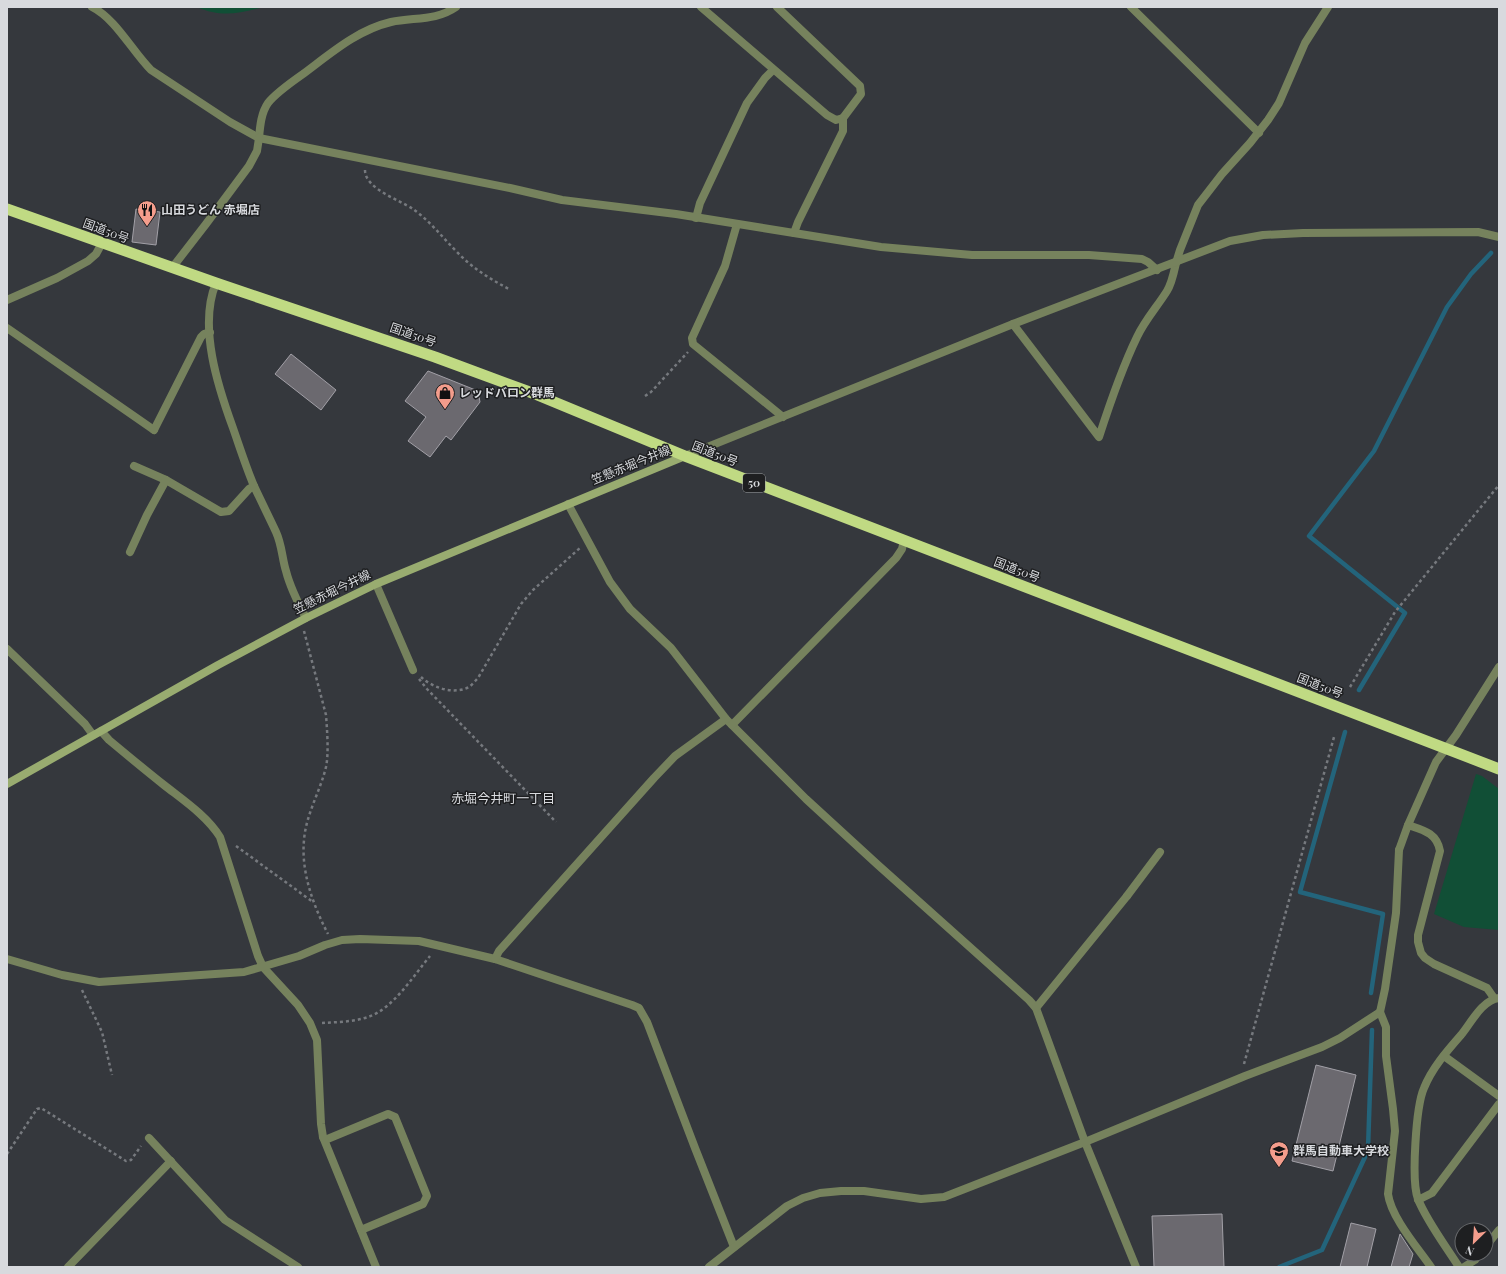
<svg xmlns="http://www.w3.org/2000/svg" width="1506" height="1274" viewBox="0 0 1506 1274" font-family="'Playfair Display','Noto Sans JP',serif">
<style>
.green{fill:#114f36}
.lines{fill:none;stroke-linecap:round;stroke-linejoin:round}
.stream{stroke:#23647b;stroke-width:4.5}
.building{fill:#6b696f;stroke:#a2a0a7}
.path{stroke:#76797e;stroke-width:2.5;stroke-dasharray:3 3;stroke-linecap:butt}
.service{stroke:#76825d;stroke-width:8}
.minor{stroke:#76825d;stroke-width:8}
.tertiary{stroke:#76825d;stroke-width:8}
.secondary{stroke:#99ac70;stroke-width:8}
.trunk{stroke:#c0da83;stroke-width:11}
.labels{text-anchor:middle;stroke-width:3;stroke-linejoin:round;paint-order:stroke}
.shield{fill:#1e1f21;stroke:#a0a2a5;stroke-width:1}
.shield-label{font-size:11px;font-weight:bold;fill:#d8dade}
.poi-label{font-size:12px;font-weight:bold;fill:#d8dade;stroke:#1e1f21;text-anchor:start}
.street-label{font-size:12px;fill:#d8dade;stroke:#1e1f21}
.neighbourhood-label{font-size:13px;fill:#d8dade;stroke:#1e1f21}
</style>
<rect width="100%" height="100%" fill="#35383d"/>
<g class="green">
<path d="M197,7H264C239,13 222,18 197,7Z"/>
<polygon points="1476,774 1482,776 1499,789 1499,930 1464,927 1434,914"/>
</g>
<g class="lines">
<g class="stream">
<polyline points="1359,690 1405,613 1309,536 1374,451 1447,307 1471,274 1491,253"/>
<polyline points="1345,732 1300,892 1383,914 1371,993"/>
<polyline points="1279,1267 1322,1250 1365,1157 1368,1149 1372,1030"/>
</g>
</g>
<g class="building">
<polygon points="136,209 160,212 156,245 132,242"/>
<polygon points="291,354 336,390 321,410 275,374"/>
<polygon points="428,371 478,391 480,402 451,440 446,436 430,457 408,441 426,417 405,401"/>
<polygon points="1316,1065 1356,1075 1333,1171 1292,1161"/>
<polygon points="1222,1214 1224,1267 1154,1267 1152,1216"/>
<polygon points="1351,1223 1376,1229 1367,1267 1340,1267"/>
<polygon points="1400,1234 1413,1254 1409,1267 1391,1267"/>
</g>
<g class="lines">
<g class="path">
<path d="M365,170C365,189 400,200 413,209C430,221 442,237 457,252C472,268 490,279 509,289"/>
<polyline points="645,396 651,392 688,352"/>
<path d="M304,631L326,715C327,729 329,753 326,767C320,792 306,814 304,840C301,872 313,905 328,934"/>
<path d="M421,677C433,688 454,695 469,687C472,685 475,681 478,678L521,604L533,590L580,548"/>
<polyline points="419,679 427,689 556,822"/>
<polyline points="1350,687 1395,612 1499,485"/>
<polyline points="236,846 313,902"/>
<polyline points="82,990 102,1032 112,1075"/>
<path d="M322,1023C337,1022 353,1022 368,1017C393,1009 414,975 430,956"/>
<polyline points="1244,1064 1334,737"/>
<polyline points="7,1154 37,1109 41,1108 126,1161 131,1160 141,1146"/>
</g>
<g class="service">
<polyline points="701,7 827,115 836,120 843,118 861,94 860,86 777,7"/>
<path d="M259,138C260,127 261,113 268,103C275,94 293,81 303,74C330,54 357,30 391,22C414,17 436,21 456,7"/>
<polyline points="696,218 700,203 747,103 765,78 773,70"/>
<polyline points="737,224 725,266 692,338 693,344 783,417"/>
<polyline points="794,233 798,222 843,131 843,118"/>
<path d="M1013,324L1099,437C1110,403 1121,370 1137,337C1145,320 1157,307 1167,291C1172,283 1174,272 1176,263"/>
<polyline points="7,328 154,430"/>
<polyline points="134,466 166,480 221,512 229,511 249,489 254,486"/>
<polyline points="130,552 147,515 166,480"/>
<polyline points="376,584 413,670"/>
<path d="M1408,825C1423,830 1437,833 1440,851L1418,935V942L1421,953L1425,958L1434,964L1487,988L1494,998"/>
<polyline points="1127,896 1160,852"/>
<polyline points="263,967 298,1005 310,1023 317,1040 321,1124 323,1137"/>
<path d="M1380,1012L1386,1027V1056L1393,1109L1395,1131L1388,1194C1391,1217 1417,1247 1431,1267"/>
<polyline points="1444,1056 1499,1096"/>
<polyline points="325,1140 388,1114 395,1117 427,1196 423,1204 361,1230"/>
<polyline points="1418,1200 1432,1193 1499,1104"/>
<polyline points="1486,1246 1499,1230"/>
<path d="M1459,1267C1447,1248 1426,1220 1418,1199C1411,1181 1416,1106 1424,1088C1432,1068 1447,1051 1461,1035C1471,1023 1482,1000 1499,998"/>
<polyline points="1464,1267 1475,1260 1479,1254"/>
</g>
<g class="minor">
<path d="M92,7C116,19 132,51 151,70L230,122L259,138L510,188L562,200L676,214L881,247L972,255H1089L1142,259L1148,262L1157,270"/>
<polyline points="1131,7 1259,133"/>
<polyline points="1176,263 1180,250 1198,205 1222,174 1250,143 1268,120 1279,103 1305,43 1328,7"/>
<polyline points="172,268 206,224 249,166 257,151 259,138"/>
<path d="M216,283C198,326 218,387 233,428C240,448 246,467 254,486C261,501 269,517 276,532C282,545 282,558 286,571C290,587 298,603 306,618"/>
<polyline points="7,300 57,278 88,261 96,254 102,243"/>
<polyline points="154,430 201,337 204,334 210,332"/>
<polyline points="568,504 610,582 630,609 671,648 726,719 806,799 878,865 1029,1000 1036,1008 1085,1142 1136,1267"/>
<polyline points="7,649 85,724 93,735"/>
<polyline points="732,725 896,558 902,549 904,540"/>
<path d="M101,731L109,740C127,755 145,770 164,785C183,800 207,816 220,837L258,956L263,967"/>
<polyline points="7,959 62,975 99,982 244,972 299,956 325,945 342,940 360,939 419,941 495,959 632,1005 639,1008 647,1022 695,1148 734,1247"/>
<polyline points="495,959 499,951 654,778 675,756 726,719"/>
<polyline points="1036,1008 1127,896"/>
<polyline points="323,1137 376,1267"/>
<polyline points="149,1138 225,1220 298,1267"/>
<polyline points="68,1267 171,1161"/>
<polyline points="709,1267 787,1206 803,1198 820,1193 841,1191 864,1191 921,1199 944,1197 1085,1142 1245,1076 1322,1047 1340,1038 1380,1012 1385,989 1396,913 1399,850"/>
</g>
<g class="tertiary">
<polyline points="685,456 1013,324 1230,241 1263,235 1303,233 1478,232 1499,237"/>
<polyline points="1399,850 1408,825 1436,762 1456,735 1499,667"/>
</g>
<polyline class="secondary" points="7,784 218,665 306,618 376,584 685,456"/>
<polyline class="trunk" points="7,209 216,283 435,357 535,394 685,456 1499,769"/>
</g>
<defs>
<symbol id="restaurant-pin" viewBox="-11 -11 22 30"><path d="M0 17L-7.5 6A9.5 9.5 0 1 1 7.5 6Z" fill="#f49d8c" stroke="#1e1f21"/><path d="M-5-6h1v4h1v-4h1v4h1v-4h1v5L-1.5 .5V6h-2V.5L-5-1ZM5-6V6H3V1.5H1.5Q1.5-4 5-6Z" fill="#111"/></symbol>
<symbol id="shop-pin" viewBox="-11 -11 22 30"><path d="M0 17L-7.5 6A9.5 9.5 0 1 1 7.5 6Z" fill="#f49d8c" stroke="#1e1f21"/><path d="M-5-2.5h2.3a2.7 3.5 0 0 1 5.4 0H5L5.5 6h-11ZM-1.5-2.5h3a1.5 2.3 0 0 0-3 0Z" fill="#111"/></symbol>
<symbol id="university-pin" viewBox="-11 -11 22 30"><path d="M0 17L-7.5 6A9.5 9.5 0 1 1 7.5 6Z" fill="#f49d8c" stroke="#1e1f21"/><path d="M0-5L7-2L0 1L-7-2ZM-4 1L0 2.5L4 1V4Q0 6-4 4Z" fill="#111"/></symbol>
</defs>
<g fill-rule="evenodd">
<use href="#restaurant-pin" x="136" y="199" width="22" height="30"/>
<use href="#shop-pin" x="434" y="382" width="22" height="30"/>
<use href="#university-pin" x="1268" y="1140" width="22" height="30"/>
</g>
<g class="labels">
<rect class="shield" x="743" y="474" width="22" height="18" rx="3"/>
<g class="shield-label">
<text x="754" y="487">50</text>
</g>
<g class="poi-label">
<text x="161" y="214">山田うどん 赤堀店</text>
<text x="459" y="397">レッドバロン群馬</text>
<text x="1293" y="1155">群馬自動車大学校</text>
</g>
<g class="street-label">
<text transform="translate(106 231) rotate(20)" y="4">国道50号</text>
<text transform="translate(413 335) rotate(19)" y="4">国道50号</text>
<text transform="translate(715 454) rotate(21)" y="4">国道50号</text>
<text transform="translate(631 465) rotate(-22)" y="4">笠懸赤堀今井線</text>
<text transform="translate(1017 570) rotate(21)" y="4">国道50号</text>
<text transform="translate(332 592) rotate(-26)" y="4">笠懸赤堀今井線</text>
<text transform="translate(1320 686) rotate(21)" y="4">国道50号</text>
</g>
<g class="neighbourhood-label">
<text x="503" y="803">赤堀今井町一丁目</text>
</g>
</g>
<rect width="1506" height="1274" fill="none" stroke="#d8dade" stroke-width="16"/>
<g transform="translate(1474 1242) rotate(205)"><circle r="19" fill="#1e1f21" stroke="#686a6d"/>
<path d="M0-3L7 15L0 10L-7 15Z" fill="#f49d8c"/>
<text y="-6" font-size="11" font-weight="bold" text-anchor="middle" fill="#d8dade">N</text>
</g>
</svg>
